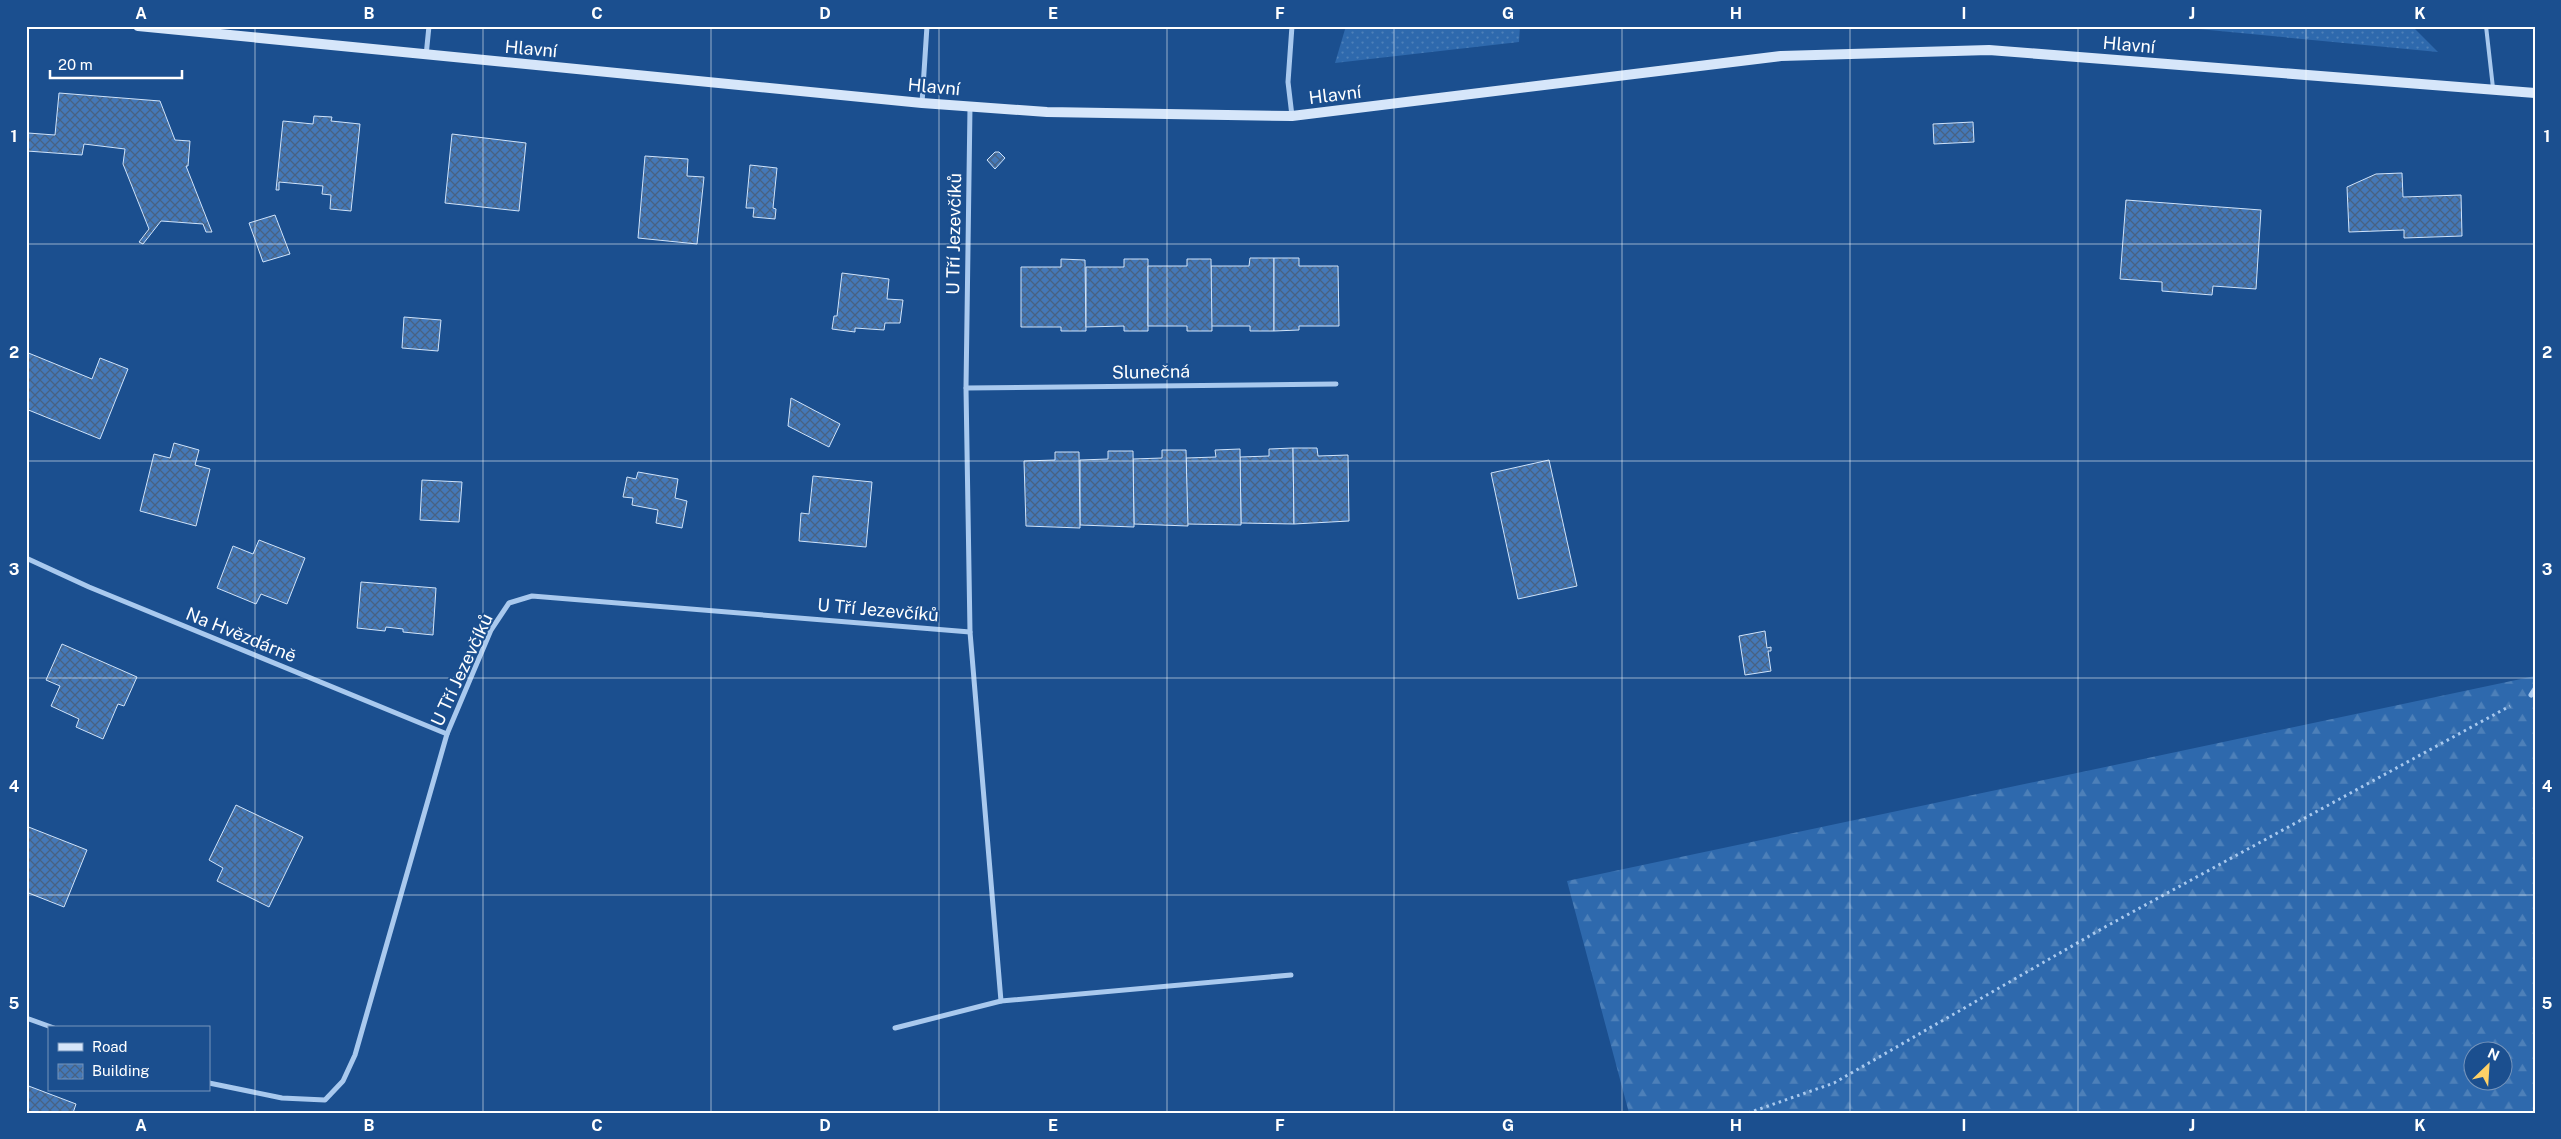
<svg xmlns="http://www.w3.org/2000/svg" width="2561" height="1139" viewBox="0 0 2561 1139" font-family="'Public Sans',sans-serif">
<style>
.grass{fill:url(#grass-dots)}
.forest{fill:url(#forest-firs);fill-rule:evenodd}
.building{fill:url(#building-cross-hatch);stroke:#cfe3fa}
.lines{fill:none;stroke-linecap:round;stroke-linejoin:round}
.path{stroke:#a9c9ee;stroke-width:3;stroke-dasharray:2.5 4;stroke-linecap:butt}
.lane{stroke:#a9c9ee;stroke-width:4}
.street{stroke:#a9c9ee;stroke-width:5}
.secondary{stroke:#d6e6fa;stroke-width:10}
.grid{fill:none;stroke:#fff;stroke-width:1;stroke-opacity:0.55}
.labels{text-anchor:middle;stroke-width:4;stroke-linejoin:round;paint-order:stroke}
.street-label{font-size:18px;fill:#fff;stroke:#1b4f8f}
.neatline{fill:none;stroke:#fff;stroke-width:2}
.grid-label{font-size:16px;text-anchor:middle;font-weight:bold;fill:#fff}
</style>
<defs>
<pattern id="grass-dots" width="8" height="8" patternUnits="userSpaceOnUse" patternTransform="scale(1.25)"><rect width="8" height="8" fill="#2e69ad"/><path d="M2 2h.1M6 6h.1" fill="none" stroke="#4d80b9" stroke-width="1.8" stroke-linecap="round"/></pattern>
<pattern id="forest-firs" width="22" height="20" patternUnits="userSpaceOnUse" patternTransform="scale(1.25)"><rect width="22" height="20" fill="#2e69ad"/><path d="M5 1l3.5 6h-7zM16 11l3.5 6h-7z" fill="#4d80b9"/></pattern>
<pattern id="building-cross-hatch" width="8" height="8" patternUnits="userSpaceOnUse" patternTransform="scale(1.25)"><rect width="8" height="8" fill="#4478b7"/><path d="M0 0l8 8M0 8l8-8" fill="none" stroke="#486282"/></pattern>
</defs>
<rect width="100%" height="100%" fill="#1b4f8f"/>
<g class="grass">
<polygon points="1346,26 1520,26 1519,42 1335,63"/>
<polygon points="2167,26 2412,26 2438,52"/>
</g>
<path class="forest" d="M2535,676V1113H1629L1567,881ZM2474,1052H2504V1082H2474Z"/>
<g class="building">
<polygon points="59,93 160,101 175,140 190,141 188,166 186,166 212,232 206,232 203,224 161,221 143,244 139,242 149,229 123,164 125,149 84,144 82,155 27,151 28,133 55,135"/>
<polygon points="314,116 332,117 331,121 360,124 351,211 330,209 331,195 322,194 323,186 279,182 279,190 276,190 283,121 313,124"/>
<polygon points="1973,122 1974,142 1934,144 1933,124"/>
<polygon points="452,134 526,143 519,211 445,203"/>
<polygon points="995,152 999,152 1005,158 995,169 987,160"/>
<polygon points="645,156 688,159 687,176 704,177 697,244 638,238"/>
<polygon points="750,165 777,168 773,208 776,209 775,219 753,217 754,208 746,208"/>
<polygon points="2402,173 2403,197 2461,195 2462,236 2404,238 2404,230 2349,232 2347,187 2376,174"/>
<polygon points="2126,200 2261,210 2256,289 2213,286 2212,295 2162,291 2162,282 2120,279"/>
<polygon points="275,215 290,254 263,262 249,223"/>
<polygon points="1250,258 1274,258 1274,331 1250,331 1250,326 1211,326 1211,266 1249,266"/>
<polygon points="1274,258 1299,258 1299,266 1338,266 1339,326 1299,326 1299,330 1274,331"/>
<polygon points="1061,259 1085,260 1086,331 1061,331 1061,327 1021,327 1021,267 1061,267"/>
<polygon points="1124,259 1148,259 1148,331 1124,331 1124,326 1086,327 1086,267 1124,267"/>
<polygon points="1187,259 1211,259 1212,331 1187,331 1187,326 1148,326 1148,266 1187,266"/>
<polygon points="842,273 889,279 887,299 903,300 900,323 885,323 884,330 855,328 855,332 832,329 834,316 837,316"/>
<polygon points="404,317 441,320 438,351 402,348"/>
<polygon points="26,352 92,379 100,358 128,369 100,439 26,409"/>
<polygon points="791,398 840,424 829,447 788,426"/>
<polygon points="174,443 199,450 195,465 210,469 196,526 140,511 154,454 170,458"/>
<polygon points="1293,448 1294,524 1241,523 1240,457 1269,456 1269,449"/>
<polygon points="1293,448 1317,448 1318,456 1348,455 1349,521 1294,524"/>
<polygon points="1240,449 1241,525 1187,524 1186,458 1216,457 1215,450"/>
<polygon points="1162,450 1186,450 1188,526 1134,524 1133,459 1162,458"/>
<polygon points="1108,451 1133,451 1134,527 1080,525 1080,460 1108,459"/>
<polygon points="1055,452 1079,452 1080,528 1026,526 1024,461 1055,460"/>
<polygon points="1549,460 1577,586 1518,599 1491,473"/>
<polygon points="638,472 678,479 675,498 687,501 682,528 656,523 658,510 632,505 633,498 623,497 627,477 636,479"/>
<polygon points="813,476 872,482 866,547 799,541 801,513 809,514"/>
<polygon points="422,480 462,482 459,522 420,520"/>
<polygon points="259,540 305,558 287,604 261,594 256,604 217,588 233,546 253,554"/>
<polygon points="361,582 436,588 433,635 403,632 403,629 386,627 385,631 357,628"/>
<polygon points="1765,631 1767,648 1771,647 1771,651 1768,651 1771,671 1745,675 1739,636"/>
<polygon points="62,644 137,677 124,706 118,704 103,739 76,727 79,719 51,706 60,686 46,680"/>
<polygon points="236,805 303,837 269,907 217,881 223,868 209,860"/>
<polygon points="26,826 87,850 64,907 26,892"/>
<polygon points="26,1085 76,1104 73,1113 26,1113"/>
</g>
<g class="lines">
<polyline class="path" points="1748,1113 1834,1083 2105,927 2510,706"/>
<polyline class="lane" points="2486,26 2493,88"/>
<g class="street">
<polyline points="1292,26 1288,82 1292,116"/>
<polyline points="426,56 429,26"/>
<polyline points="922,103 927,26"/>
<polyline points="970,107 966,388 970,632 1001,1001"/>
<polyline points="966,388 1336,384"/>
<polyline points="26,558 89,587 447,734"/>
<polyline points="2531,695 2535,689"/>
<polyline points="26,1018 54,1028"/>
<polyline points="895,1028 1001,1001 1291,975"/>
<polyline points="209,1083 282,1098 325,1100 343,1081 355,1055 447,734 491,630 509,603 532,596 970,632"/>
</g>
<polyline class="secondary" points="138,26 922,103 1047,112 1292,116 1781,56 1989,50 2535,93"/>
</g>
<path class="grid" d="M255,26V1113M483,26V1113M711,26V1113M939,26V1113M1167,26V1113M1394,26V1113M1622,26V1113M1850,26V1113M2078,26V1113M2306,26V1113M26,244H2535M26,461H2535M26,678H2535M26,895H2535"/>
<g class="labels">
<g class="street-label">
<text transform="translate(2129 45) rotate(5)" y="6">Hlavní</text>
<text transform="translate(531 49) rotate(5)" y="6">Hlavní</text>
<text transform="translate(934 87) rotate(5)" y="6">Hlavní</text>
<text transform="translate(1335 95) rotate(-7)" y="6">Hlavní</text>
<text transform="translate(954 234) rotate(-89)" y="6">U Tří Jezevčíků</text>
<text transform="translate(1151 372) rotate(-1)" y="6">Slunečná</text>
<text transform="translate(878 610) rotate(5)" y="6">U Tří Jezevčíků</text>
<text transform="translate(241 635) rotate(22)" y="6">Na Hvězdárně</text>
<text transform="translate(462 670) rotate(-65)" y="6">U Tří Jezevčíků</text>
</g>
</g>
<rect width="2561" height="1139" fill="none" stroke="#1b4f8f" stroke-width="55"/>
<rect x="48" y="1026" width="162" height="65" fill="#1b4f8f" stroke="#7695bc"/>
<rect x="58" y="1043" width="25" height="8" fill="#d6e6fa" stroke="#7695bc"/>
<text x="92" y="1052" font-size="15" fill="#ffffff">Road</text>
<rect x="58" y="1064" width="25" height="15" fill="url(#building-cross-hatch)" stroke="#7695bc"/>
<text x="92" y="1076" font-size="15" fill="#ffffff">Building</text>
<g transform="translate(2488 1066) rotate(25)"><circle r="24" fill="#1b4f8f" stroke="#7695bc"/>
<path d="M0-4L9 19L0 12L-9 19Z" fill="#ffd166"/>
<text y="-8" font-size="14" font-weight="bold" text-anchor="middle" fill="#ffffff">N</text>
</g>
<path d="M50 70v8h132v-8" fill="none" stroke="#ffffff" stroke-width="2.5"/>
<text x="58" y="70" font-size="15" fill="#ffffff" stroke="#1b4f8f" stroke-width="4" paint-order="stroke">20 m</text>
<rect x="28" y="28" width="2506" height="1084" class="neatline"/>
<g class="grid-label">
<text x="141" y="19">A</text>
<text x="369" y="19">B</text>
<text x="597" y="19">C</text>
<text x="825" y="19">D</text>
<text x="1053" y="19">E</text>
<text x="1280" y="19">F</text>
<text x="1508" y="19">G</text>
<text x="1736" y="19">H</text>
<text x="1964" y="19">I</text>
<text x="2192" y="19">J</text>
<text x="2420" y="19">K</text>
<text x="14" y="142">1</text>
<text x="2547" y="142">1</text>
<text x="14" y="358">2</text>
<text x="2547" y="358">2</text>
<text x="14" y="575">3</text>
<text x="2547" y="575">3</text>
<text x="14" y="792">4</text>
<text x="2547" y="792">4</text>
<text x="14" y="1009">5</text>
<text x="2547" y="1009">5</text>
<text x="141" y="1131">A</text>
<text x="369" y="1131">B</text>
<text x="597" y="1131">C</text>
<text x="825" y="1131">D</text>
<text x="1053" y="1131">E</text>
<text x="1280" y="1131">F</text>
<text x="1508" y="1131">G</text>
<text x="1736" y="1131">H</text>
<text x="1964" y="1131">I</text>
<text x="2192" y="1131">J</text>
<text x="2420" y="1131">K</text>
</g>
</svg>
